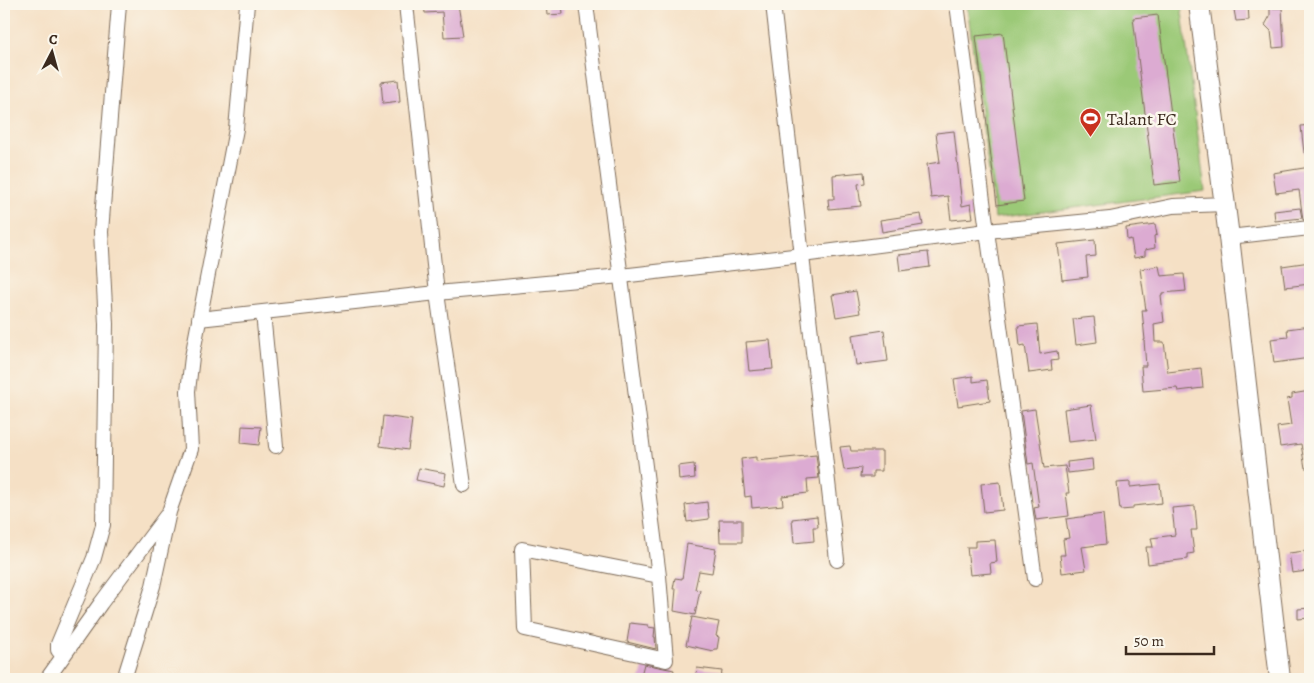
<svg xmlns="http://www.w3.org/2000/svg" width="1314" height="683" viewBox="0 0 1314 683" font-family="Alegreya,serif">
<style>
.green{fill:#9bc977;stroke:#6b7a4a}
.building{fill:#dcabd2}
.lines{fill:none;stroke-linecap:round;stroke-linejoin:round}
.street-casing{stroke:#7c6a58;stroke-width:16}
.secondary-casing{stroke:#7c6a58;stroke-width:22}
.street{stroke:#fff;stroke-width:14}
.secondary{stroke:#fff;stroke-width:20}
.labels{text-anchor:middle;stroke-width:5;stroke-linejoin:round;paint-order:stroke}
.poi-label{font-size:18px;fill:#3b2a1e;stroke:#fbf7ec;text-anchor:start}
</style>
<rect width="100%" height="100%" fill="#fbf7ec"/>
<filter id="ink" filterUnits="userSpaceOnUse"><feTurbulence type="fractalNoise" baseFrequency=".02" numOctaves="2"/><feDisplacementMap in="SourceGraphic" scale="10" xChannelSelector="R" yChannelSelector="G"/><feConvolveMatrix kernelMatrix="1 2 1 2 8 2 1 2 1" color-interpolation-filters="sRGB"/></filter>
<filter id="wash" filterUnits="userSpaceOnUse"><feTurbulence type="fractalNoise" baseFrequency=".0096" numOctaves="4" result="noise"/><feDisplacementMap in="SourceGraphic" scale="20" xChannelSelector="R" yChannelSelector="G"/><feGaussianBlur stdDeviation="1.12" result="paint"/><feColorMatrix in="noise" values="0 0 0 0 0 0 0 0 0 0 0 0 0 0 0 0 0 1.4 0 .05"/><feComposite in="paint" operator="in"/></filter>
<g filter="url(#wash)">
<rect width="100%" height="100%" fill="#f5e0c5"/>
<polygon class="green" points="967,4 1181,4 1205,191 995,218"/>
<g id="blocks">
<g class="building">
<polygon points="424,4 458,4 463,36 444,37 442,12 425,13"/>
<polygon points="546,4 562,4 563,14 547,15"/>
<polygon points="1233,4 1248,4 1249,20 1236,21"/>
<polygon points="1270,8 1282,8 1284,47 1273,48 1271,31 1265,25 1270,16"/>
<polygon points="1158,15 1180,182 1154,185 1133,18"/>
<polygon points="1003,33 1024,201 997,205 976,36"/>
<polygon points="398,80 400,102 383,104 381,82"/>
<polygon points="1310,125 1310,153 1304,153 1301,126"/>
<polygon points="954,131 962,206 971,204 973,218 951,220 948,196 931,198 927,164 940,162 936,133"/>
<polygon points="1310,167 1310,219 1303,220 1299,190 1276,193 1273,173"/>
<polygon points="864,172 865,183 858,184 861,206 829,209 828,199 834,199 833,175"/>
<polygon points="1300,208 1302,218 1275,221 1274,211"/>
<polygon points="921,214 923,225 882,232 880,220"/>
<polygon points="1155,224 1157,235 1154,236 1155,248 1145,250 1145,256 1134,258 1131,239 1127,240 1126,228"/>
<polygon points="1095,240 1096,256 1086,257 1088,277 1062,280 1058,244"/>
<polygon points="928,252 930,267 900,271 898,255"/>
<polygon points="1310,262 1310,284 1285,287 1282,266"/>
<polygon points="1159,266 1161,276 1184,274 1186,291 1162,293 1162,295 1161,295 1164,322 1154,324 1155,342 1164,342 1168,372 1201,368 1203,388 1178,391 1177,388 1143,391 1141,366 1146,366 1144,340 1145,340 1142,310 1146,310 1140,269"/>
<polygon points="856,291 860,313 836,317 832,295"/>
<polygon points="1094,317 1097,342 1076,345 1073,319"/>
<polygon points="1037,324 1040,354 1057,351 1058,360 1051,361 1052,370 1029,373 1025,345 1020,346 1018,326"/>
<polygon points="1310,326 1310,358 1274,363 1271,339 1288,337 1287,329"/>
<polygon points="884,330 888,361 856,365 852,335"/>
<polygon points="770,340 773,369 749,371 746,342"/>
<polygon points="973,376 973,382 987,380 990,401 958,406 954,379"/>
<polygon points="1310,391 1310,468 1305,468 1301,444 1280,447 1277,427 1291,425 1287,399 1292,398 1292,394"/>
<polygon points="1091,405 1096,439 1068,442 1064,409"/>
<polygon points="1035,409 1044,468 1065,466 1069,493 1066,493 1069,516 1036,520 1034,508 1039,507 1033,463 1028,464 1021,411"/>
<polygon points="383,416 412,420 408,450 380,446"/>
<polygon points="242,426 261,427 259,445 241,443"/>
<polygon points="850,446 851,451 882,451 882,471 873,471 873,477 860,477 861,468 844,470 840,447"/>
<polygon points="816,455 819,478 807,479 808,493 782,496 783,505 752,508 751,496 745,497 741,459 756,457 756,461"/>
<polygon points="1092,459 1093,470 1068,473 1067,462"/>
<polygon points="694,464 695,478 679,480 678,466"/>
<polygon points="419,468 446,473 444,486 416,480"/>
<polygon points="1000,482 1003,510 984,512 981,484"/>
<polygon points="1130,482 1130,487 1160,484 1162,503 1133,506 1133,509 1120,510 1117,483"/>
<polygon points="707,502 709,519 687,522 685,505"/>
<polygon points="1195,506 1197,530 1191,530 1194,553 1188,554 1188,559 1148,564 1146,547 1153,547 1151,538 1175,535 1172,508"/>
<polygon points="1103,514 1106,544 1082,547 1086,570 1062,573 1060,555 1065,555 1063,539 1069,538 1066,519"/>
<polygon points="817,516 818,527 813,527 814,541 794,543 792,519"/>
<polygon points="719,520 742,520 742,542 720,542"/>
<polygon points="995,540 997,562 990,563 991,573 970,575 967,547 975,547 975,541"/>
<polygon points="687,544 716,549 712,573 699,571 695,589 700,590 695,615 674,611 676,589 673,589 675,578 682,579"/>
<polygon points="1305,551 1307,571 1292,573 1289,553"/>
<polygon points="1310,608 1310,618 1298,619 1298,609"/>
<polygon points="692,617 719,622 716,636 719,637 717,649 714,649 713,651 686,645"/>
<polygon points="630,623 648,625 648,627 655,628 654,637 655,637 656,649 627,642"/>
<polygon points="644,664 674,670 672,679 640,679"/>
<polygon points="697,668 722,671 721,679 695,679"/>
</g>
</g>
</g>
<g filter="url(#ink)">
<use href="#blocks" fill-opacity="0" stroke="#7c6a58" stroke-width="1"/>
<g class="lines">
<defs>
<g id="street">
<polyline points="406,4 437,293 464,485"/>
<polyline points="586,4 659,576 666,660 525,629 522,549 659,576"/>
<polyline points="773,4 837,560"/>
<polyline points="957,4 987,231 1035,579"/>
<polyline points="1229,237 1310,228"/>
<polyline points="263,313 276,446"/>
<polyline points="199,319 437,293 621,276 802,255 987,231 1110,219 1173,206 1225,204"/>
<polyline points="63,656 58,650 58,644 94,558 103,525 106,324 101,232 119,4"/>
<polyline points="47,679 101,603 166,516"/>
<polyline points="124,679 153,586 169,512 191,449 188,391 192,357 236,129 247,4"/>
</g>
<polyline id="secondary" points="1199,4 1229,237 1280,679"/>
</defs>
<use href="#street" class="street-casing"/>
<use href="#secondary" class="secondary-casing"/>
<use href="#street" class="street"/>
<use href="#secondary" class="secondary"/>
</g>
</g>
<defs>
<symbol id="stadium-pin" viewBox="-11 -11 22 30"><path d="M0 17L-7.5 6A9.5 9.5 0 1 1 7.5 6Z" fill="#c8321e" stroke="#fbf7ec"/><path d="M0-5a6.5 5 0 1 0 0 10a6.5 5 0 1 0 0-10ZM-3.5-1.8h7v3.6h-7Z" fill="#fff"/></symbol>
</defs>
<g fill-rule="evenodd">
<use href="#stadium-pin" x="1078" y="106" width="25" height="34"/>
</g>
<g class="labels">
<g class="poi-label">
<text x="1107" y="125">Talant FC</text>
</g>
</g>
<rect width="1314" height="683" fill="none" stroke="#fbf7ec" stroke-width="20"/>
<g transform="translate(52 52) rotate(6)" stroke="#fbf7ec" stroke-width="4" paint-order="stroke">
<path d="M0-4L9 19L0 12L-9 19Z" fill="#3b2a1e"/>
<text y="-8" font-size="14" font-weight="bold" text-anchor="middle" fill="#3b2a1e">С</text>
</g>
<path d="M1126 646v8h88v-8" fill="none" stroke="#3b2a1e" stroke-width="2.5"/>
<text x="1134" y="646" font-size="15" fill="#3b2a1e" stroke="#fbf7ec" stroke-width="4" paint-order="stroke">50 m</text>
</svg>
